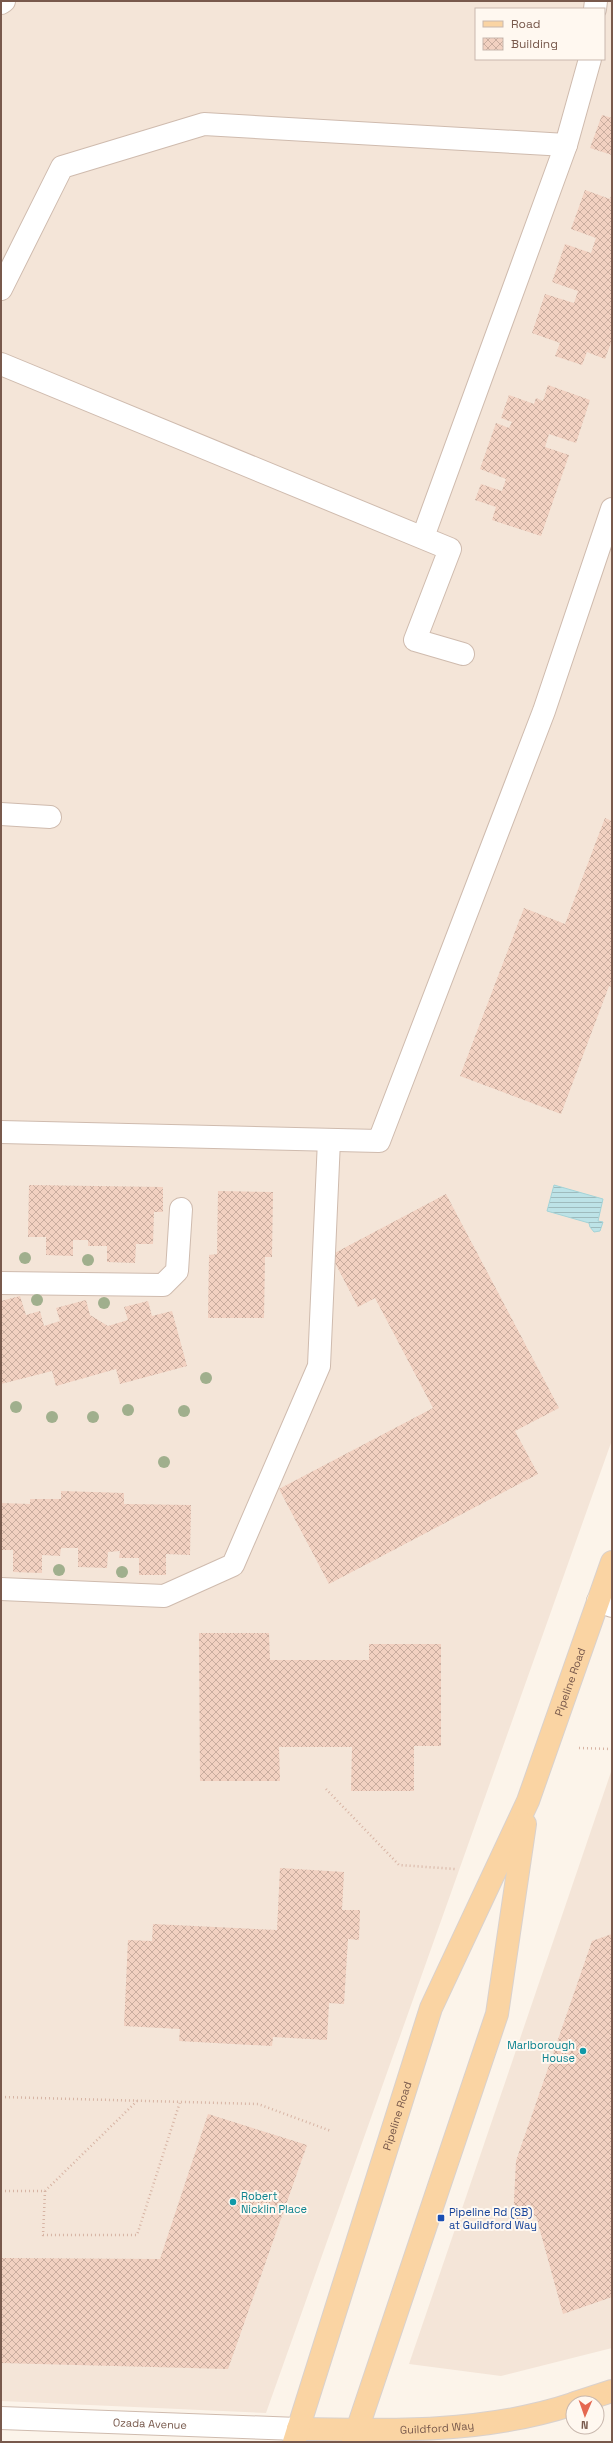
<svg xmlns="http://www.w3.org/2000/svg" width="613" height="2443" viewBox="0 0 613 2443" font-family="'Space Grotesk',sans-serif">
<style>
.residential{fill:#f4e5d8;fill-rule:evenodd}
.water{fill:url(#water-rules);stroke:#a4d4d8}
.building{fill:url(#building-cross-hatch)}
.lines{fill:none;stroke-linecap:round;stroke-linejoin:round}
.minor-casing{stroke:#cfbbae;stroke-width:24}
.major-casing{stroke:#d9d1cd;stroke-width:24}
.path{stroke:#d7b4a4;stroke-width:2.5;stroke-dasharray:1 3;stroke-linecap:butt}
.minor{stroke:#fff;stroke-width:22}
.major{stroke:#fad4a3;stroke-width:22}
.tree{fill:#a0af8d}
.culture-dot{fill:#0f9aa8;stroke:#fff8f0;stroke-width:1.5}
.transit-dot{fill:#1a4fb4;stroke:#fff8f0;stroke-width:1.5}
.labels{text-anchor:middle;stroke-width:4;stroke-linejoin:round;paint-order:stroke}
.street-label{font-size:11px;fill:#78594c;stroke:#fff8f0}
.culture-label{font-size:11px;fill:#0d838f;stroke:#fff8f0;text-anchor:end}
.transit-label{font-size:11px;fill:#164399;stroke:#fff8f0;text-anchor:start}
</style>
<defs>
<pattern id="water-rules" width="6" height="5" patternUnits="userSpaceOnUse"><rect width="6" height="5" fill="#bde3e7"/><path d="M0 2.5h6" fill="none" stroke="#9ebbbd"/></pattern>
<pattern id="building-cross-hatch" width="8" height="8" patternUnits="userSpaceOnUse"><rect width="8" height="8" fill="#f2d1c1"/><path d="M0 0l8 8M0 8l8-8" fill="none" stroke="#c9ad9f"/></pattern>
</defs>
<rect width="100%" height="100%" fill="#fcf4ea"/>
<g class="residential">
<path d="M1,1H612V1440L266,2413L1,2401ZM476,9H604V59H476Z"/>
<polygon points="612,1769 612,2348 501,2376 409,2364"/>
</g>
<polygon class="water" points="554,1185 603,1199 598,1221 603,1222 600,1231 594,1232 590,1227 589,1223 547,1211"/>
<g class="building">
<polygon points="602,115 612,118 612,155 590,148"/>
<polygon points="585,190 610,199 612,193 612,340 605,359 587,352 582,365 555,356 560,343 532,333 545,294 574,303 578,291 552,282 565,244 591,253 596,238 571,229"/>
<polygon points="548,385 590,400 576,443 549,434 545,447 569,455 541,536 492,520 496,507 475,500 481,484 502,491 506,479 480,469 496,423 509,428 512,422 501,418 509,395 534,404 536,398 543,401"/>
<polygon points="605,818 612,821 612,987 609,986 561,1114 460,1076 524,908 565,924"/>
<polygon points="29,1185 163,1187 163,1212 154,1212 153,1244 136,1244 135,1263 107,1262 107,1246 88,1246 88,1240 73,1240 73,1256 46,1255 46,1237 28,1237"/>
<polygon points="218,1191 273,1192 272,1257 265,1257 264,1318 208,1318 209,1255 217,1254"/>
<polygon points="446,1194 559,1408 515,1431 538,1474 329,1584 279,1489 433,1408 375,1298 358,1307 331,1255"/>
<polygon points="20,1296 26,1315 40,1311 44,1326 60,1321 56,1308 86,1300 90,1315 108,1326 128,1320 124,1307 148,1301 152,1316 172,1311 187,1366 120,1384 116,1369 56,1386 52,1371 1,1384 1,1301"/>
<polygon points="61,1491 124,1493 124,1504 191,1505 190,1555 166,1554 166,1575 139,1575 139,1558 119,1558 120,1551 108,1552 107,1568 78,1567 78,1548 61,1548 60,1556 42,1555 42,1573 13,1572 13,1550 1,1550 1,1503 30,1504 30,1499 61,1499"/>
<polygon points="199,1633 269,1633 270,1660 369,1660 369,1644 441,1644 441,1746 414,1746 414,1791 351,1791 352,1747 279,1747 280,1781 200,1781"/>
<polygon points="280,1868 344,1872 342,1910 360,1910 359,1940 348,1939 344,2004 329,2003 327,2040 273,2037 272,2046 179,2041 180,2029 124,2026 128,1940 152,1941 153,1924 277,1930"/>
<polygon points="612,1934 612,2297 563,2314 536,2216 513,2220 516,2161 592,1941"/>
<polygon points="208,2114 307,2145 228,2369 1,2363 1,2258 160,2259"/>
</g>
<g class="lines">
<defs>
<g id="minor">
<polyline points="1,3 4,1"/>
<polyline points="595,9 596,1"/>
<polyline points="566,145 590,59"/>
<polyline points="1,289 62,167 204,124 566,145 423,537"/>
<polyline points="1,364 450,549 415,640 463,654"/>
<polyline points="1,814 50,817"/>
<polyline points="1,1132 379,1141 544,711 612,509"/>
<polyline points="1,1283 163,1285 177,1271 181,1209"/>
<polyline points="1,1589 164,1596 233,1565 319,1366 329,1140"/>
<polyline points="598,1601 612,1606"/>
<path id="s1" d="M1,2418L298,2429"/>
</g>
<g id="major">
<polyline points="575,2403 612,2391"/>
<path id="s2" d="M298,2429C390,2431 486,2433 573,2404"/>
<path id="s3" d="M294,2442L431,2008L528,1801L612,1562"/>
<polyline points="353,2442 497,2014 525,1824"/>
</g>
</defs>
<use href="#minor" class="minor-casing"/>
<use href="#major" class="major-casing"/>
<g class="path">
<polyline points="579,1748 612,1749"/>
<polyline points="326,1789 399,1865 455,1869"/>
<polyline points="1,2097 258,2104 331,2131"/>
<polyline points="1,2191 45,2191 43,2235 137,2235 180,2102"/>
<polyline points="45,2191 137,2101"/>
</g>
<use href="#minor" class="minor"/>
<use href="#major" class="major"/>
</g>
<g class="tree">
<circle cx="25" cy="1258" r="6"/>
<circle cx="88" cy="1260" r="6"/>
<circle cx="37" cy="1300" r="6"/>
<circle cx="104" cy="1303" r="6"/>
<circle cx="206" cy="1378" r="6"/>
<circle cx="16" cy="1407" r="6"/>
<circle cx="128" cy="1410" r="6"/>
<circle cx="184" cy="1411" r="6"/>
<circle cx="52" cy="1417" r="6"/>
<circle cx="93" cy="1417" r="6"/>
<circle cx="164" cy="1462" r="6"/>
<circle cx="59" cy="1570" r="6"/>
<circle cx="122" cy="1572" r="6"/>
</g>
<g class="culture-dot">
<circle cx="583" cy="2051" r="4"/>
<circle cx="233" cy="2202" r="4"/>
</g>
<rect class="transit-dot" x="437" y="2214" width="8" height="8" rx="2"/>
<g class="labels">
<g class="street-label">
<text dy="4" stroke="none"><textPath href="#s3" startOffset="810">Pipeline Road</textPath></text>
<text dy="4" stroke="none"><textPath href="#s3" startOffset="342">Pipeline Road</textPath></text>
<text dy="4" stroke="none"><textPath href="#s1" startOffset="149">Ozada Avenue</textPath></text>
<text dy="4" stroke="none"><textPath href="#s2" startOffset="139">Guildford Way</textPath></text>
</g>
<g class="culture-label">
<text x="575" y="2049">Marlborough<tspan x="575" dy="13">House</tspan></text>
<text x="241" y="2200" text-anchor="start">Robert<tspan x="241" dy="13">Nicklin Place</tspan></text>
</g>
<g class="transit-label">
<text x="449" y="2216">Pipeline Rd (SB)<tspan x="449" dy="13">at Guildford Way</tspan></text>
</g>
</g>
<rect width="613" height="2443" fill="none" stroke="#78594c" stroke-width="4"/>
<rect x="475" y="8" width="130" height="52" fill="#fff8f0" stroke="#c9b8ae"/>
<rect x="483" y="21" width="20" height="6" fill="#fad4a3" stroke="#c9b8ae"/>
<text x="511" y="28" font-size="12" fill="#78594c">Road</text>
<rect x="483" y="38" width="20" height="12" fill="url(#building-cross-hatch)" stroke="#c9b8ae"/>
<text x="511" y="48" font-size="12" fill="#78594c">Building</text>
<g transform="translate(585 2415) rotate(182)"><circle r="19" fill="#fff8f0" stroke="#c9b8ae"/>
<path d="M0-3L7 15L0 10L-7 15Z" fill="#e56850"/>
<text y="-6" font-size="11" font-weight="bold" text-anchor="middle" fill="#78594c">N</text>
</g>
</svg>
